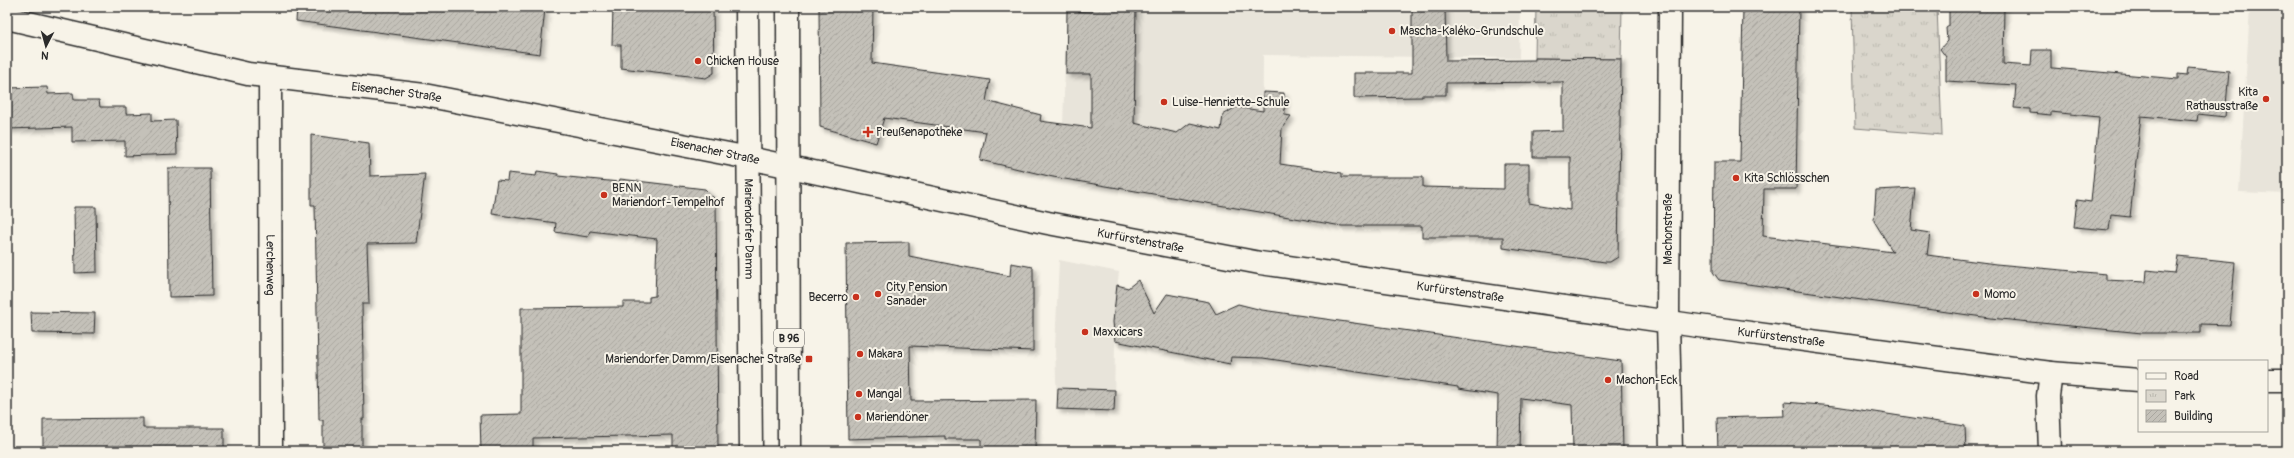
<svg xmlns="http://www.w3.org/2000/svg" width="2294" height="458" viewBox="0 0 2294 458" font-family="Pangolin,sans-serif">
<style>
.built{fill:#e8e4da}
.park{fill:url(#park-tufts);stroke:#82807c}
.building{fill:url(#building-hatch);stroke:#2b2b2b;filter:url(#shadow)}
.lines{fill:none;stroke-linecap:round;stroke-linejoin:round}
.street-casing{stroke:#2b2b2b;stroke-width:25}
.secondary-casing{stroke:#2b2b2b;stroke-width:25}
.primary-casing{stroke:#2b2b2b;stroke-width:25}
.street{stroke:#f7f3e8;stroke-width:22}
.secondary{stroke:#f7f3e8;stroke-width:22}
.primary{stroke:#f7f3e8;stroke-width:22}
.poi-dot{fill:#c8321e;stroke:#f7f3e8;stroke-width:1.5}
.labels{text-anchor:middle;stroke-width:4;stroke-linejoin:round;paint-order:stroke}
.shield{fill:#f7f3e8;stroke:#686764;stroke-width:1}
.shield-label{font-size:11px;font-weight:bold;fill:#2b2b2b}
.poi-label{font-size:12px;fill:#2b2b2b;stroke:#f7f3e8;text-anchor:start}
.street-label{font-size:12px;fill:#2b2b2b;stroke:#f7f3e8}
</style>
<defs>
<pattern id="park-tufts" width="24" height="20" patternUnits="userSpaceOnUse"><rect width="24" height="20" fill="#dad6cc"/><path d="M3 7l-1-3M5 7V3M7 7l1-3M15 17l-1-3M17 17v-4M19 17l1-3" fill="none" stroke="#bbb8af"/></pattern>
<pattern id="building-hatch" width="6" height="6" patternUnits="userSpaceOnUse"><rect width="6" height="6" fill="#c4c1b9"/><path d="M-1 1l2-2M0 6l6-6M5 7l2-2" fill="none" stroke="#a9a69f"/></pattern>
<filter id="shadow"><feDropShadow dx="3.5" dy="3.5" stdDeviation="2" flood-color="#0004"/></filter>
</defs>
<rect width="100%" height="100%" fill="#f7f3e8"/>
<filter id="ink" filterUnits="userSpaceOnUse"><feTurbulence type="fractalNoise" baseFrequency=".025" numOctaves="2"/><feDisplacementMap in="SourceGraphic" scale="8" xChannelSelector="R" yChannelSelector="G"/><feConvolveMatrix kernelMatrix="1 2 1 2 8 2 1 2 1" color-interpolation-filters="sRGB"/></filter>
<g filter="url(#ink)">
<g class="built">
<polygon points="1067,7 1520,7 1519,58 1263,55 1262,212 1063,125"/>
<polygon points="2250,7 2287,7 2287,194 2239,192"/>
<polygon points="1059,260 1119,272 1113,322 1115,341 1114,411 1057,409 1055,348"/>
</g>
<g class="park">
<polygon points="1536,7 1622,7 1621,59 1535,58"/>
<polygon points="1852,7 1937,7 1942,135 1855,128"/>
</g>
<g class="building">
<polygon points="297,7 526,7 545,9 540,54 296,21"/>
<polygon points="613,7 713,7 714,73 706,78 621,68 621,45 612,45"/>
<polygon points="819,7 873,7 872,63 990,80 986,101 1041,115 1040,121 1091,128 1091,74 1066,74 1067,11 1092,12 1092,7 1136,7 1134,123 1177,133 1190,123 1221,130 1223,115 1236,107 1263,111 1263,92 1284,93 1285,115 1291,116 1282,128 1280,164 1342,173 1342,177 1423,177 1423,187 1504,189 1504,164 1529,164 1529,203 1570,210 1570,157 1533,157 1533,132 1563,131 1563,82 1446,83 1446,95 1422,95 1422,97 1354,98 1354,73 1412,73 1412,7 1445,7 1446,61 1535,60 1535,58 1621,59 1618,257 1610,262 1605,262 1503,248 1503,237 1422,237 1422,226 1342,226 1053,177 980,160 986,132 884,118 876,143 820,127"/>
<polygon points="1743,7 1799,7 1796,189 1764,189 1763,236 1893,252 1874,221 1876,190 1915,188 1911,230 1930,233 1927,255 1996,264 2106,274 2106,280 2146,282 2147,270 2175,273 2178,256 2235,262 2230,325 2201,324 2201,333 2142,333 1990,318 1719,280 1713,272 1714,162 1740,162"/>
<polygon points="1949,7 2004,7 2003,64 2031,66 2032,50 2051,50 2051,68 2053,68 2178,79 2178,74 2187,75 2188,67 2229,71 2225,117 2198,114 2197,121 2141,116 2130,217 2111,215 2109,230 2074,227 2077,200 2091,202 2099,117 2051,112 2051,115 2030,113 2030,109 2014,108 2016,85 1946,81 1946,57 1940,49 1947,41 1946,28 1949,26"/>
<polygon points="47,87 48,94 73,93 74,100 99,100 100,107 126,107 126,114 152,113 152,121 176,120 177,154 125,156 125,141 72,142 72,127 7,129 7,88"/>
<polygon points="311,135 369,143 370,176 425,174 416,243 367,244 369,304 362,304 364,419 362,419 362,451 323,451 323,420 319,420 315,205 311,205"/>
<polygon points="168,168 210,168 212,296 169,297"/>
<polygon points="537,171 558,174 558,176 619,182 620,179 705,189 716,200 718,451 673,451 673,435 533,438 533,451 481,451 480,415 521,414 521,308 623,307 623,302 649,302 649,297 655,296 657,239 590,231 588,237 555,232 556,223 492,214 497,180 507,181 508,173 536,176"/>
<polygon points="74,207 96,207 97,272 75,273"/>
<polygon points="909,242 909,256 1010,276 1011,263 1033,267 1033,351 910,346 911,401 1036,400 1035,451 981,451 981,439 945,439 945,436 848,439 846,243"/>
<polygon points="1138,280 1154,313 1167,294 1209,302 1216,314 1238,304 1262,310 1621,361 1623,451 1573,451 1572,405 1521,398 1520,451 1497,451 1498,395 1458,389 1458,387 1263,358 1231,357 1230,364 1115,341 1113,322 1117,285 1128,288"/>
<polygon points="31,312 95,313 94,334 32,333"/>
<polygon points="1058,388 1115,390 1114,411 1057,409"/>
<polygon points="1784,402 1835,406 1965,426 1966,451 1820,451 1787,447 1787,451 1718,451 1717,418 1785,416"/>
<polygon points="143,418 143,428 224,428 224,451 43,451 43,419"/>
</g>
<g class="lines">
<defs>
<g id="street">
<polyline points="1670,7 1668,321 1671,451"/>
<path id="s1" d="M270,78L271,451"/>
<path id="s2" d="M749,158L1048,223L1260,263L1691,325L2051,373L2139,380"/>
<polyline points="2267,380 2287,380"/>
<polyline points="2050,451 2048,396 2051,373"/>
</g>
<g id="secondary">
<path id="s3" d="M7,18L248,74L424,95L749,158"/>
</g>
<g id="primary">
<path id="s4" d="M747,7L751,451"/>
<polyline points="788,7 789,451"/>
</g>
</defs>
<use href="#street" class="street-casing"/>
<use href="#secondary" class="secondary-casing"/>
<use href="#primary" class="primary-casing"/>
<use href="#street" class="street"/>
<use href="#secondary" class="secondary"/>
<use href="#primary" class="primary"/>
</g>
</g>
<g class="poi-dot">
<circle cx="1392" cy="31" r="4"/>
<circle cx="698" cy="61" r="4"/>
<circle cx="2266" cy="99" r="4"/>
<circle cx="1164" cy="102" r="4"/>
<path d="M866 126h4v4h4v4h-4v4h-4v-4h-4v-4h4z"/>
<circle cx="1736" cy="178" r="4"/>
<circle cx="604" cy="195" r="4"/>
<circle cx="878" cy="294" r="4"/>
<circle cx="1976" cy="294" r="4"/>
<circle cx="856" cy="297" r="4"/>
<circle cx="1085" cy="332" r="4"/>
<circle cx="860" cy="354" r="4"/>
<rect x="805" y="355" width="8" height="8" rx="2"/>
<circle cx="1608" cy="380" r="4"/>
<circle cx="859" cy="394" r="4"/>
<circle cx="858" cy="417" r="4"/>
</g>
<g class="labels">
<rect class="shield" x="774" y="329" width="30" height="18" rx="3"/>
<g class="shield-label">
<text x="789" y="342">B 96</text>
</g>
<g class="poi-label">
<text x="1400" y="35">Mascha-Kaléko-Grundschule</text>
<text x="706" y="65">Chicken House</text>
<text x="2258" y="96" text-anchor="end">Kita<tspan x="2258" dy="14">Rathausstraße</tspan></text>
<text x="1172" y="106">Luise-Henriette-Schule</text>
<text x="876" y="136">Preußenapotheke</text>
<text x="1744" y="182">Kita Schlösschen</text>
<text x="612" y="192">BENN<tspan x="612" dy="14">Mariendorf-Tempelhof</tspan></text>
<text x="886" y="291">City Pension<tspan x="886" dy="14">Sanader</tspan></text>
<text x="1984" y="298">Momo</text>
<text x="848" y="301" text-anchor="end">Becerro</text>
<text x="1093" y="336">Maxxicars</text>
<text x="868" y="358">Makara</text>
<text x="801" y="363" text-anchor="end">Mariendorfer Damm/Eisenacher Straße</text>
<text x="1616" y="384">Machon-Eck</text>
<text x="867" y="398">Mangal</text>
<text x="866" y="421">Mariendöner</text>
</g>
<g class="street-label">
<text dy="4" stroke="none"><textPath href="#s3" startOffset="397">Eisenacher Straße</textPath></text>
<text transform="translate(715 151) rotate(12)" y="4">Eisenacher Straße</text>
<text dy="4" stroke="none"><textPath href="#s4" startOffset="222">Mariendorfer Damm</textPath></text>
<text transform="translate(1668 229) rotate(-90)" y="4">Machonstraße</text>
<text dy="4" stroke="none"><textPath href="#s2" startOffset="400">Kurfürstenstraße</textPath></text>
<text dy="4" stroke="none"><textPath href="#s1" startOffset="187">Lerchenweg</textPath></text>
<text dy="4" stroke="none"><textPath href="#s2" startOffset="724">Kurfürstenstraße</textPath></text>
<text dy="4" stroke="none"><textPath href="#s2" startOffset="1048">Kurfürstenstraße</textPath></text>
</g>
</g>
<rect width="2294" height="458" fill="none" stroke="#f7f3e8" stroke-width="24"/>
<rect x="12" y="12" width="2270" height="434" fill="none" stroke="#2b2b2b" stroke-width="1.5" filter="url(#ink)"/>
<rect x="2138" y="360" width="130" height="72" fill="#f7f3e8" stroke="#a5a39c"/>
<rect x="2146" y="373" width="20" height="6" fill="#f7f3e8" stroke="#a5a39c"/>
<text x="2174" y="380" font-size="12" fill="#2b2b2b">Road</text>
<rect x="2146" y="390" width="20" height="12" fill="url(#park-tufts)" stroke="#a5a39c"/>
<text x="2174" y="400" font-size="12" fill="#2b2b2b">Park</text>
<rect x="2146" y="410" width="20" height="12" fill="url(#building-hatch)" stroke="#a5a39c"/>
<text x="2174" y="420" font-size="12" fill="#2b2b2b">Building</text>
<g transform="translate(46 46) rotate(186)" stroke="#f7f3e8" stroke-width="3" paint-order="stroke">
<path d="M0-3L7 15L0 10L-7 15Z" fill="#2b2b2b"/>
<text y="-6" font-size="11" font-weight="bold" text-anchor="middle" fill="#2b2b2b">N</text>
</g>
</svg>
